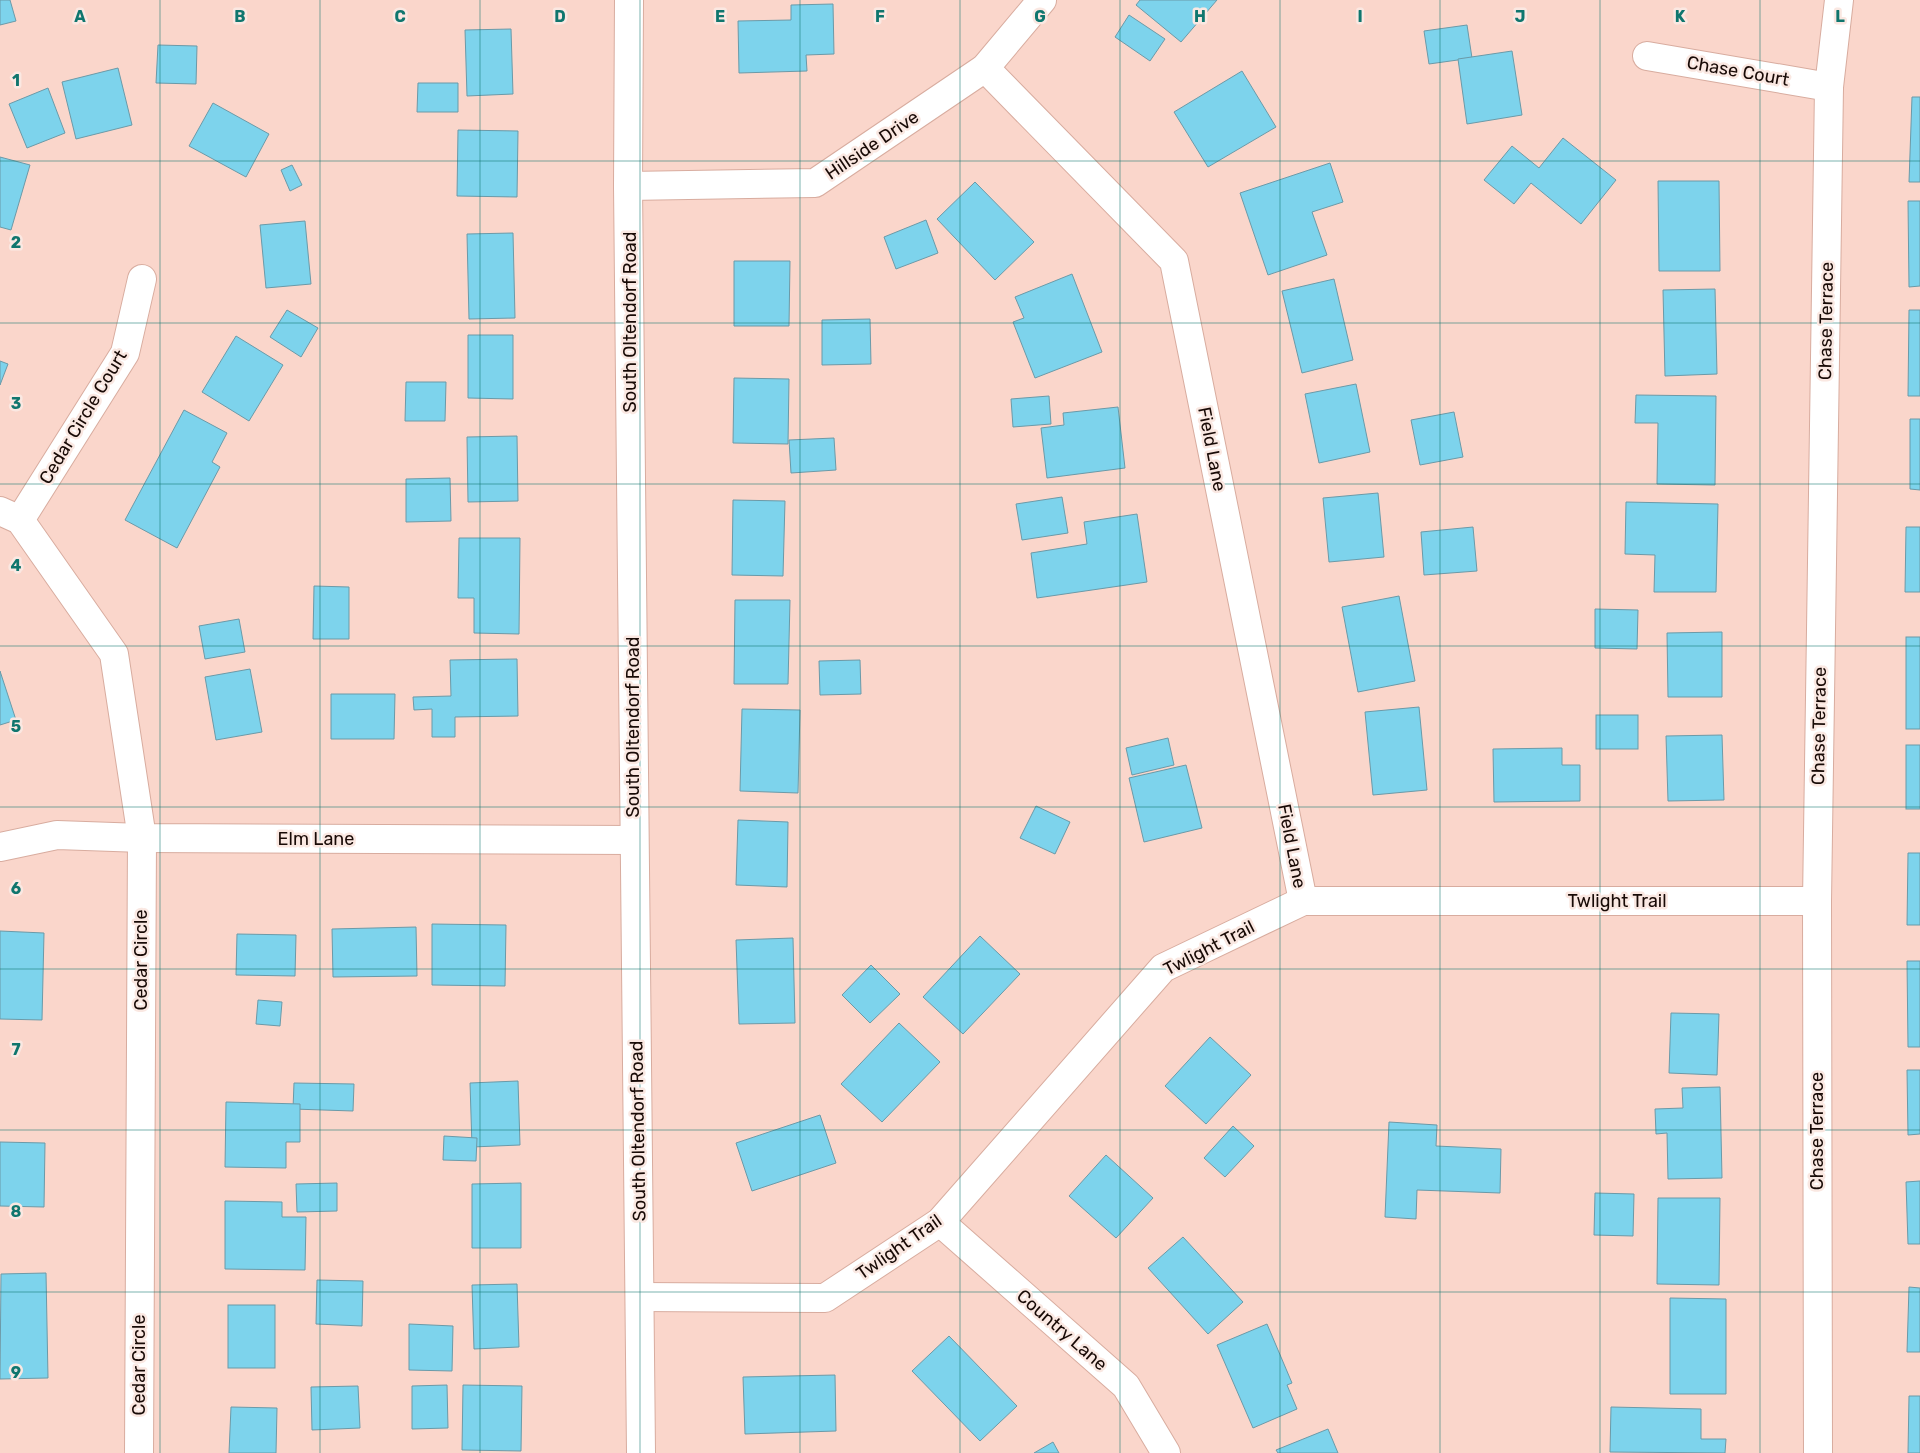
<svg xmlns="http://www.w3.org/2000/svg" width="1920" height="1453" viewBox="0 0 1920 1453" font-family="Rubik,sans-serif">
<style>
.building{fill:#7dd3ec;stroke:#6b9aa8}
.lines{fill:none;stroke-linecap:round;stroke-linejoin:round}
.minor-casing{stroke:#d8ac9f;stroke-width:30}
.minor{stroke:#fff;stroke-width:28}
.grid{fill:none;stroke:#0f766e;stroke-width:1;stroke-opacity:0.55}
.labels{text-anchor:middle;stroke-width:5;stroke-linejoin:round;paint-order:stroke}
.street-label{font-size:18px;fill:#180a06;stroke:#fae8e2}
.grid-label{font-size:16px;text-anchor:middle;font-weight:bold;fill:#0f766e;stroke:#fae8e2;stroke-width:5;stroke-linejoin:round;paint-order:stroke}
</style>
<rect width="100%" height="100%" fill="#fad6cb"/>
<g class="building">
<polygon points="0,0 10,0 16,21 0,25"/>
<polygon points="1140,0 1217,0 1181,42 1136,5"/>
<polygon points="833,4 834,54 806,55 807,71 739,73 738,21 791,20 791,5"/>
<polygon points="1129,15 1165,39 1150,61 1115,37"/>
<polygon points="1467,25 1472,58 1429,64 1424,31"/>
<polygon points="511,29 513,94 467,96 465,30"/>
<polygon points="158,45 197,46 196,84 156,83"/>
<polygon points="1512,51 1522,115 1467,124 1458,59"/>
<polygon points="118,68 132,125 76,139 62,82"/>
<polygon points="1242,71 1276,127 1208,167 1174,112"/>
<polygon points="418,83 458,83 458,112 417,112"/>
<polygon points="48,88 65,133 27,148 9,104"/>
<polygon points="1912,97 1920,97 1920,182 1909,182"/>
<polygon points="213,103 269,134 246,177 189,146"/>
<polygon points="458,130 518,131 517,197 457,196"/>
<polygon points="1563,138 1616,180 1581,224 1531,183 1514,204 1484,180 1512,146 1539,168"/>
<polygon points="0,157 30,165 11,230 0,227"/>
<polygon points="1330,163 1343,202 1312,212 1327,255 1268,275 1240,193"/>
<polygon points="292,165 302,185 290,191 281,170"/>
<polygon points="1658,181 1719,181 1720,271 1659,271"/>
<polygon points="975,182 1034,242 995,280 937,219"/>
<polygon points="1908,201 1920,201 1920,286 1909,287"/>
<polygon points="926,220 938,253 896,269 884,237"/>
<polygon points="305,221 311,284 266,288 260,225"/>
<polygon points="513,233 515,318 469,319 467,234"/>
<polygon points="734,261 790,261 789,326 734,326"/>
<polygon points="1072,274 1102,352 1035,378 1013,322 1024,318 1015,297"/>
<polygon points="1334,279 1353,360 1302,373 1282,291"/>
<polygon points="1715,289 1717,374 1665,376 1663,290"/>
<polygon points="287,310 318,328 301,357 270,337"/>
<polygon points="1909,310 1920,310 1920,396 1908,396"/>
<polygon points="870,319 871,364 822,365 822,320"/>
<polygon points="468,335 513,335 513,399 468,398"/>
<polygon points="236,336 283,365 249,421 202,392"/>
<polygon points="0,361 8,364 0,385"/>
<polygon points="734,378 789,379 788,444 733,443"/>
<polygon points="406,382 446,382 445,421 405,421"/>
<polygon points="1356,384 1370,452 1319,463 1305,394"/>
<polygon points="1636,395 1716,396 1715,485 1657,484 1658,423 1635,423"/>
<polygon points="1049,396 1051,424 1013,427 1011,399"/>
<polygon points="1118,407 1125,468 1047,478 1041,428 1064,425 1063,413"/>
<polygon points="184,410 227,433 212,462 220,467 177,548 125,520"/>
<polygon points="1454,412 1463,457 1420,465 1411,420"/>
<polygon points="1910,419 1920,419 1920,490 1910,489"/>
<polygon points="517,436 518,501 468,502 467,437"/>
<polygon points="834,438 836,470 791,473 789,440"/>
<polygon points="450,478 451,521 406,522 406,479"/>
<polygon points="1378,493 1384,557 1329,562 1323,498"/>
<polygon points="1062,497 1068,533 1022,540 1016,504"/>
<polygon points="733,500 785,501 783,576 732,575"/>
<polygon points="1626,502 1718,504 1716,592 1654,592 1655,555 1625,554"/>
<polygon points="1137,514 1147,582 1037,598 1031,553 1087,544 1084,522"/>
<polygon points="1473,527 1477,571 1424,575 1421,532"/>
<polygon points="1906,527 1920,527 1920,592 1905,592"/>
<polygon points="459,538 520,538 519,634 474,633 474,598 458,598"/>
<polygon points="314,586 349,587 349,639 313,639"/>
<polygon points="1399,596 1415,681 1358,692 1342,607"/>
<polygon points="735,600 790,600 788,684 734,684"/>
<polygon points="1595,609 1638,610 1637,649 1595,648"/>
<polygon points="239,619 245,652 205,659 199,626"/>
<polygon points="1722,632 1722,697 1668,697 1667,633"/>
<rect x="1906" y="637" width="14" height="92"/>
<polygon points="517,659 518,716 455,717 455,737 432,737 432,709 414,710 413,697 451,696 450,660"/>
<polygon points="860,660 861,694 820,695 819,661"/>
<polygon points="250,669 262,732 216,740 205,677"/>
<polygon points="0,671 16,720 0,725"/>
<polygon points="331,694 395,694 394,739 331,739"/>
<polygon points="1419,707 1427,790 1373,795 1365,712"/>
<polygon points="742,709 800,710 798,793 740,791"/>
<rect x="1596" y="715" width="42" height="34"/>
<polygon points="1722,735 1724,800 1668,801 1666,736"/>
<polygon points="1168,738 1174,765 1132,775 1126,748"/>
<rect x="1906" y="745" width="14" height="64"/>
<polygon points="1562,748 1562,765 1580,765 1580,801 1494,802 1493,749"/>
<polygon points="1186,765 1202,828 1144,842 1129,778"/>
<polygon points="1036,806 1070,822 1055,854 1020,838"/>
<polygon points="738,820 788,822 787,887 736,885"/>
<polygon points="1908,853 1920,853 1920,925 1907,925"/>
<polygon points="432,924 506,925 505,986 432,985"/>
<polygon points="416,927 417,976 333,977 332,929"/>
<polygon points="0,931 44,933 42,1020 0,1019"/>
<polygon points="237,934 296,935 295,976 236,975"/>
<polygon points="980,936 1020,974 963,1034 923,997"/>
<polygon points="793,938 795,1023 739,1024 736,940"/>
<polygon points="1907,961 1920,961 1920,1047 1908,1047"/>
<polygon points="871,965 900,994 870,1023 842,995"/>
<polygon points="258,1000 282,1002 280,1026 256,1024"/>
<polygon points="1671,1013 1719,1014 1717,1075 1669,1073"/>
<polygon points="899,1023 940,1062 882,1122 841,1084"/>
<polygon points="1210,1037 1251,1075 1206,1124 1165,1086"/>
<polygon points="1907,1070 1920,1070 1920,1134 1908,1135"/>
<polygon points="518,1081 520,1145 472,1147 470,1083"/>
<polygon points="294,1083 354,1084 353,1111 293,1109"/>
<polygon points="1720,1087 1722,1178 1668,1179 1667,1133 1656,1134 1655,1109 1683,1108 1682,1088"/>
<polygon points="226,1102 300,1104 300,1142 286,1142 286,1168 225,1167"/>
<polygon points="820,1115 836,1163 752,1191 736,1143"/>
<polygon points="1389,1122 1437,1125 1436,1146 1501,1149 1500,1193 1417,1190 1416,1219 1385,1217"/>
<polygon points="1233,1126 1254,1146 1225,1177 1204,1158"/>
<polygon points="444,1136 477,1138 476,1161 443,1160"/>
<polygon points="0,1142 45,1143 44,1207 0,1206"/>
<polygon points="1106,1155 1153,1198 1116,1238 1069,1196"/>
<polygon points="1920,1181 1920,1244 1908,1244 1906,1182"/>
<polygon points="337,1183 337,1211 297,1212 296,1184"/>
<polygon points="521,1183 521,1248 472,1248 472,1184"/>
<polygon points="1595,1193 1634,1194 1633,1236 1594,1235"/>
<polygon points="1658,1198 1720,1198 1719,1285 1657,1284"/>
<polygon points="225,1201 282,1202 282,1217 306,1217 305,1270 225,1269"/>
<polygon points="1183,1237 1243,1302 1208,1334 1148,1268"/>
<polygon points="46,1273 48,1378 0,1379 1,1274"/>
<polygon points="317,1280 363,1281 362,1326 316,1324"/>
<polygon points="517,1284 519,1347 474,1349 472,1285"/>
<polygon points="1909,1287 1920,1288 1920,1352 1907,1352"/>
<polygon points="1670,1298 1726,1299 1726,1394 1670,1394"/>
<rect x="228" y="1305" width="47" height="63"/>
<polygon points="409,1324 453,1326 452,1371 409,1370"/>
<polygon points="1267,1324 1292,1383 1287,1385 1297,1409 1253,1428 1217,1345"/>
<polygon points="949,1336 1017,1406 980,1441 912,1371"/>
<polygon points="835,1375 836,1431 745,1434 743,1377"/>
<polygon points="447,1385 448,1428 412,1429 412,1386"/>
<polygon points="463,1385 522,1386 521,1451 462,1450"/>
<polygon points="358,1386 360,1428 312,1430 311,1387"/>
<polygon points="1909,1396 1920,1396 1920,1453 1908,1453"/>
<polygon points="231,1407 277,1408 276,1453 229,1453"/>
<polygon points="1611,1407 1701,1409 1701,1439 1726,1439 1725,1453 1610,1452"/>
<polygon points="1328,1429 1338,1453 1278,1453 1276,1450"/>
<polygon points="1053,1442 1059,1453 1034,1453"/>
</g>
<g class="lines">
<defs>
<g id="minor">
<polyline points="629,0 628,186 641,1453"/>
<polyline points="1647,56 1829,87"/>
<polyline points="985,68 1174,261 1303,901"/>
<polyline points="628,186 815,183 985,68 1042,0"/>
<polyline points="0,511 20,520 114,654 142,838 139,1453"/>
<polyline points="20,520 125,353 142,279"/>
<polyline points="0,847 57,835 142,838 634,840"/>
<polyline points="940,1222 1126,1386 1166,1453"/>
<polyline points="640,1297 825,1298 940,1222 1163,968 1303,901 1817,901"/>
<polyline points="1818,1453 1817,901 1829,87 1839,0"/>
</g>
</defs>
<use href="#minor" class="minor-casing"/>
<use href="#minor" class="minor"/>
</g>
<path class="grid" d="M160,0V1453M320,0V1453M480,0V1453M640,0V1453M800,0V1453M960,0V1453M1120,0V1453M1280,0V1453M1440,0V1453M1600,0V1453M1760,0V1453M0,161H1920M0,323H1920M0,484H1920M0,646H1920M0,807H1920M0,969H1920M0,1130H1920M0,1292H1920"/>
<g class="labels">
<g class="street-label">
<text transform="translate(1738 71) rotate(10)" y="6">Chase Court</text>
<text transform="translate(872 145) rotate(-34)" y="6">Hillside Drive</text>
<text transform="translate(1826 321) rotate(-89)" y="6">Chase Terrace</text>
<text transform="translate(630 322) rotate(-90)" y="6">South Oltendorf Road</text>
<text transform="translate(83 417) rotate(-59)" y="6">Cedar Circle Court</text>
<text transform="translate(1212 449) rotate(79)" y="6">Field Lane</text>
<text transform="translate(1819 726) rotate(-89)" y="6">Chase Terrace</text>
<text transform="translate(633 727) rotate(-90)" y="6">South Oltendorf Road</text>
<text x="316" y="845">Elm Lane</text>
<text transform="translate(1292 846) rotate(79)" y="6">Field Lane</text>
<text x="1617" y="907">Twlight Trail</text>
<text transform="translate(1209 948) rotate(-27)" y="6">Twlight Trail</text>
<text transform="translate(141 960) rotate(-90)" y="6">Cedar Circle</text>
<text transform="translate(638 1131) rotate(-91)" y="6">South Oltendorf Road</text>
<text transform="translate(1817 1131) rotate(-90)" y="6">Chase Terrace</text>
<text transform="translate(899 1247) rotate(-35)" y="6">Twlight Trail</text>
<text transform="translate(1062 1330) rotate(41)" y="6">Country Lane</text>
<text transform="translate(139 1365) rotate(-90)" y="6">Cedar Circle</text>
</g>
</g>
<g class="grid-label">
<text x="80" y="22">A</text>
<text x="240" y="22">B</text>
<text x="400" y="22">C</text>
<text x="560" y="22">D</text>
<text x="720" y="22">E</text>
<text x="880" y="22">F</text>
<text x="1040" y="22">G</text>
<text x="1200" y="22">H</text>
<text x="1360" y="22">I</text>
<text x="1520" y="22">J</text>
<text x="1680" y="22">K</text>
<text x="1840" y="22">L</text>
<text x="16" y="86">1</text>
<text x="16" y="248">2</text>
<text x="16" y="409">3</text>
<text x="16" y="571">4</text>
<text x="16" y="732">5</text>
<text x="16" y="894">6</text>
<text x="16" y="1055">7</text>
<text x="16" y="1217">8</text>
<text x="16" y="1378">9</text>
</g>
</svg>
